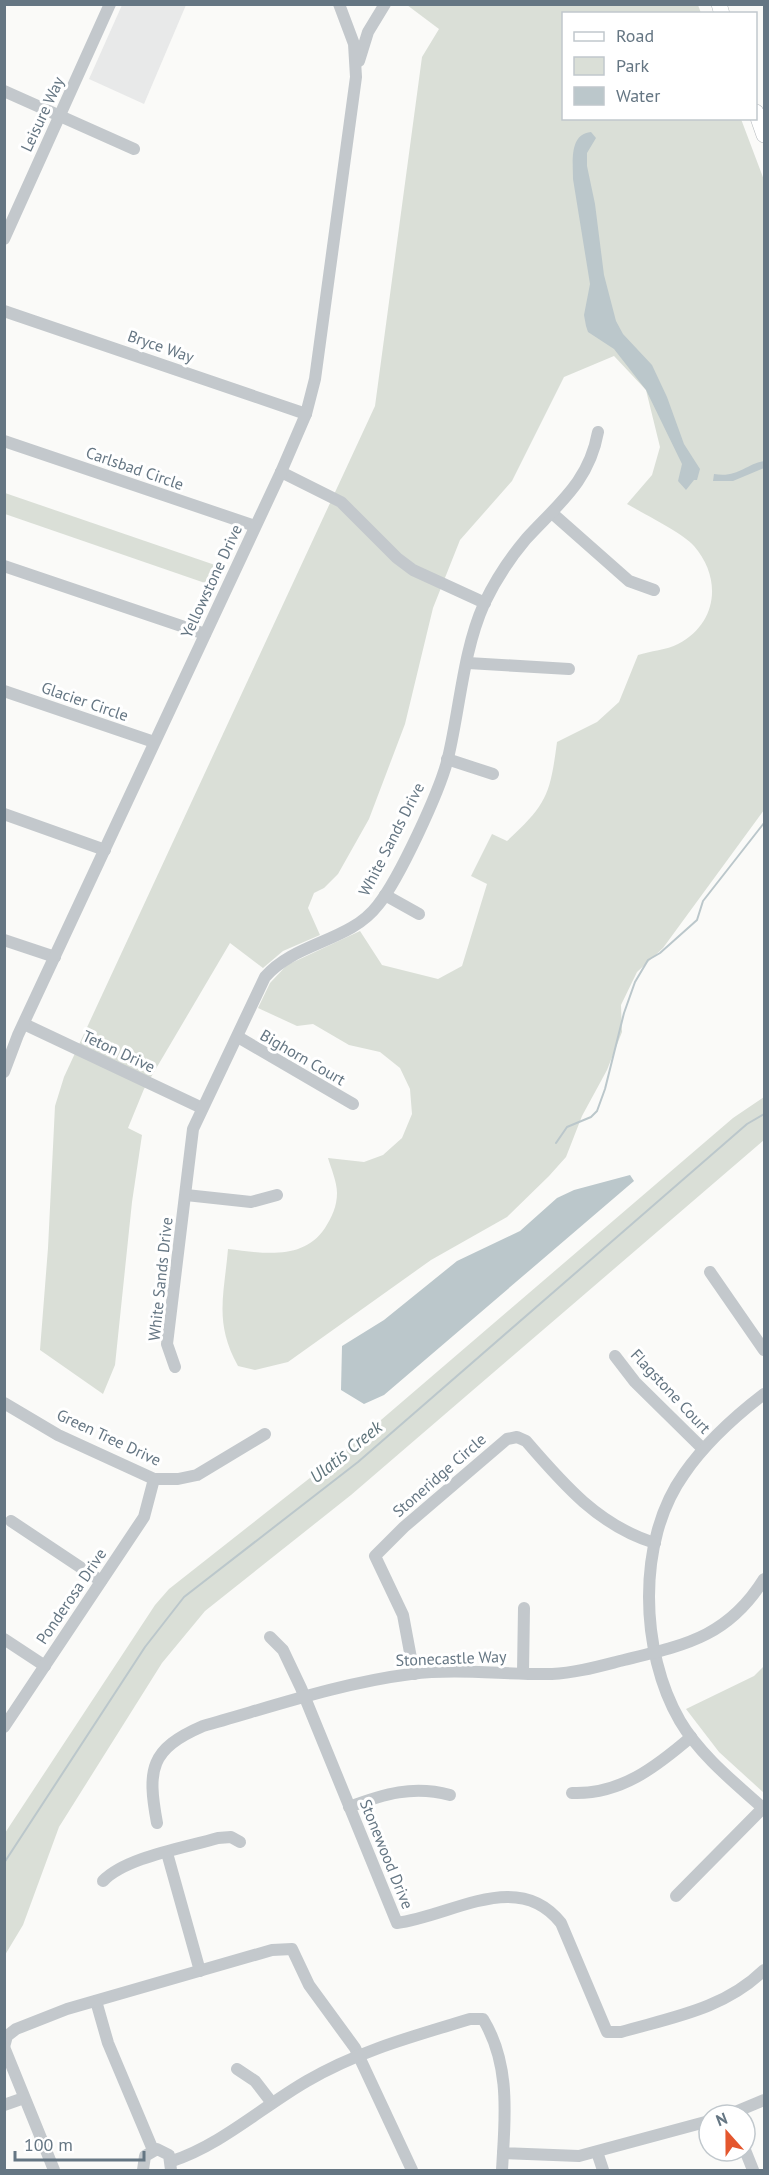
<svg xmlns="http://www.w3.org/2000/svg" width="769" height="2175" viewBox="0 0 769 2175" font-family="'PT Sans',sans-serif">
<style>
.built{fill:#e8e9e9}
.green{fill:#dadfd7}
.water{fill:#bbc7cb}
.lines{fill:none;stroke-linecap:round;stroke-linejoin:round}
.stream{stroke:#bbc7cb;stroke-width:2}
.major-casing{stroke:#b5babe;stroke-width:16}
.minor{stroke:#c3c8cc;stroke-width:12}
.major{stroke:#fff;stroke-width:15}
.labels{text-anchor:middle;stroke-width:6;stroke-linejoin:round;paint-order:stroke}
.street-label{font-size:16px;fill:#657683;stroke:#fff}
.water-label{font-size:18px;font-style:italic;fill:#60757c;stroke:#fff}
</style>
<rect width="100%" height="100%" fill="#fafaf8"/>
<polygon class="built" points="122,5 186,5 144,104 89,79"/>
<g class="green">
<path d="M407,5H698L701,13L564,14V118L741,119L764,180V810L663,948L637,972L621,1005L622,1032L607,1070L582,1116L566,1157L549,1176L507,1217L431,1260L288,1362L255,1370L238,1366C214,1322 224,1296 228,1249C263,1253 303,1261 325,1228C332,1217 337,1206 337,1193C337,1182 331,1168 328,1158L364,1162L383,1155L402,1138L412,1114L410,1089L400,1068L380,1052L349,1045L313,1024L297,1026L258,1008L270,983L287,965L360,931L382,965L438,979L462,966L487,884L471,876L492,834L507,841C547,804 550,795 557,742L597,722L619,702L638,655C650,651 667,650 678,644C718,623 722,578 694,546C683,533 644,514 627,504L652,475L660,447L646,390L614,356L564,377L512,481L460,540L433,608L405,724L369,819L338,874L324,888L314,893L308,908L320,935L283,951L263,968L230,943L144,1089L128,1128L142,1135L132,1202L115,1365L103,1394L40,1350L48,1248L55,1106L64,1077L375,406L422,57L439,29Z"/>
<polygon points="5,493 215,565 205,583 5,514"/>
<polygon points="764,1097 764,1140 351,1495 205,1611 162,1663 59,1827 23,1925 5,1955 5,1833 155,1605 169,1589 353,1444 733,1118"/>
<polygon points="764,1666 764,1793 719,1752 686,1709 754,1676"/>
</g>
<g class="water">
<path d="M591,132L596,138L587,153V166L595,204L604,275L616,321L623,334L652,365L667,397L684,444L700,469L697,480H694L686,490L678,481L682,464L646,390L614,349L588,332L586,326L584,315L590,284L573,179C573,162 569,134 591,132Z"/>
<path d="M764,461V468L733,481H713L714,474C738,478 744,465 764,461Z"/>
<polygon points="630,1175 634,1181 384,1395 364,1404 341,1390 342,1346 384,1320 457,1261 520,1231 557,1198 574,1190"/>
</g>
<g class="lines">
<g class="stream">
<polyline points="556,1143 567,1127 591,1117 597,1111 605,1089 624,1013 635,982 648,960 660,953 697,920 703,901 764,823"/>
<polyline points="4,1863 145,1647 184,1597 358,1462 747,1124 764,1114"/>
</g>
<defs>
<g id="major">
<polyline points="719,4 722,14"/>
<polyline points="756,112 764,135"/>
</g>
</defs>
<use href="#major" class="major-casing"/>
<g class="minor">
<polyline points="359,61 368,32 385,4"/>
<polyline points="4,91 134,149"/>
<polyline points="4,239 110,4"/>
<polyline points="4,311 306,414"/>
<polyline points="4,441 255,526"/>
<polyline points="281,472 341,502 397,558 413,570 485,603"/>
<polyline points="552,513 629,581 654,590"/>
<polyline points="4,566 205,634"/>
<polyline points="468,663 569,669"/>
<polyline points="4,691 154,742"/>
<polyline points="447,759 493,774"/>
<polyline points="4,814 105,850"/>
<polyline points="385,895 419,914"/>
<polyline points="4,940 55,957"/>
<polyline points="24,1024 202,1108"/>
<polyline points="238,1037 353,1104"/>
<polyline points="4,1072 18,1035 281,472 306,414 315,379 356,77 354,44 339,4"/>
<polyline points="186,1195 251,1202 277,1195"/>
<polyline points="710,1272 764,1350"/>
<polyline points="615,1356 635,1382 703,1449"/>
<path d="M175,1367L167,1344L193,1129L265,977C295,942 350,942 378,905C399,879 440,791 448,758C460,708 463,651 484,604C495,581 510,558 526,539C558,504 589,482 598,432"/>
<path d="M764,1394C734,1417 706,1442 684,1474C636,1541 640,1652 680,1721C700,1755 735,1783 764,1809"/>
<polyline points="4,1403 58,1435 154,1479 178,1479 197,1475 265,1434"/>
<polyline points="11,1521 101,1581"/>
<path d="M270,1637L283,1650L301,1688L397,1923C452,1916 518,1868 561,1923L607,2032H621C673,2017 724,2009 764,1970"/>
<polyline points="4,1639 45,1666"/>
<polyline points="523,1672 524,1608"/>
<path d="M414,1674L403,1615L375,1556L404,1527L507,1439L517,1437L526,1441C563,1484 599,1526 655,1543"/>
<polyline points="4,1727 144,1517 154,1479"/>
<path d="M572,1793C620,1795 656,1767 691,1737"/>
<path d="M349,1807C384,1794 413,1785 450,1795"/>
<path d="M157,1823C147,1769 150,1749 203,1726C271,1707 340,1683 411,1674C458,1668 505,1675 552,1674C576,1673 600,1666 624,1660C685,1645 728,1637 764,1579"/>
<polyline points="167,1853 200,1971"/>
<path d="M103,1881C126,1857 185,1848 218,1838L231,1837L240,1842"/>
<polyline points="676,1896 763,1808"/>
<polyline points="96,2001 108,2043 153,2150"/>
<polyline points="4,2047 7,2036 16,2029 67,2009 272,1950 292,1949 309,1985 355,2048 412,2170"/>
<polyline points="4,2047 54,2170"/>
<polyline points="237,2069 255,2081 272,2103"/>
<polyline points="4,2105 24,2098"/>
<polyline points="728,2115 764,2100"/>
<polyline points="745,2150 753,2170"/>
<polyline points="597,2152 603,2170"/>
<path d="M172,2161C221,2145 262,2107 307,2081C358,2051 414,2036 470,2019H483C508,2060 506,2107 503,2153L579,2156L709,2121"/>
<polyline points="143,2170 145,2156 157,2149 169,2155 171,2170"/>
<polyline points="502,2170 503,2153"/>
</g>
<use href="#major" class="major"/>
</g>
<g class="labels">
<g class="street-label">
<text transform="translate(42 114) rotate(-65)" y="6">Leisure Way</text>
<text transform="translate(161 346) rotate(19)" y="6">Bryce Way</text>
<text transform="translate(135 468) rotate(19)" y="6">Carlsbad Circle</text>
<text transform="translate(211 581) rotate(-65)" y="6">Yellowstone Drive</text>
<text transform="translate(85 701) rotate(19)" y="6">Glacier Circle</text>
<text transform="translate(391 839) rotate(-63)" y="6">White Sands Drive</text>
<text transform="translate(119 1051) rotate(25)" y="6">Teton Drive</text>
<text transform="translate(303 1057) rotate(30)" y="6">Bighorn Court</text>
<text transform="translate(160 1279) rotate(-84)" y="6">White Sands Drive</text>
<text transform="translate(671 1391) rotate(47)" y="6">Flagstone Court</text>
<text transform="translate(109 1437) rotate(25)" y="6">Green Tree Drive</text>
<text transform="translate(439 1475) rotate(-41)" y="6">Stoneridge Circle</text>
<text transform="translate(71 1596) rotate(-56)" y="6">Ponderosa Drive</text>
<text transform="translate(451 1658) rotate(-2)" y="6">Stonecastle Way</text>
<text transform="translate(387 1854) rotate(68)" y="6">Stonewood Drive</text>
</g>
<g class="water-label">
<text transform="translate(346 1452) rotate(-39)" y="6">Ulatis Creek</text>
</g>
</g>
<rect width="769" height="2175" fill="none" stroke="#657683" stroke-width="12"/>
<rect x="562" y="12" width="195" height="108" fill="#ffffff" stroke="#c1c8cd" stroke-width="1.5"/>
<rect x="574" y="32" width="30" height="9" fill="#ffffff" stroke="#c1c8cd" stroke-width="1.5"/>
<text x="616" y="42" font-size="18" fill="#657683">Road</text>
<rect x="574" y="57" width="30" height="18" fill="#dadfd7" stroke="#c1c8cd" stroke-width="1.5"/>
<text x="616" y="72" font-size="18" fill="#657683">Park</text>
<rect x="574" y="87" width="30" height="18" fill="#bbc7cb" stroke="#c1c8cd" stroke-width="1.5"/>
<text x="616" y="102" font-size="18" fill="#657683">Water</text>
<g transform="translate(727 2133) rotate(339)"><circle r="28" fill="#ffffff" stroke="#c1c8cd" stroke-width="1.5"/>
<path d="M0-4.5L10 22L0 15L-10 22Z" fill="#e4572e"/>
<text y="-9" font-size="16" font-weight="bold" text-anchor="middle" fill="#657683">N</text>
</g>
<path d="M15 2151v9h129v-9" fill="none" stroke="#657683" stroke-width="3"/>
<text x="24" y="2151" font-size="18" fill="#657683" stroke="#ffffff" stroke-width="4.5" paint-order="stroke">100 m</text>
</svg>
